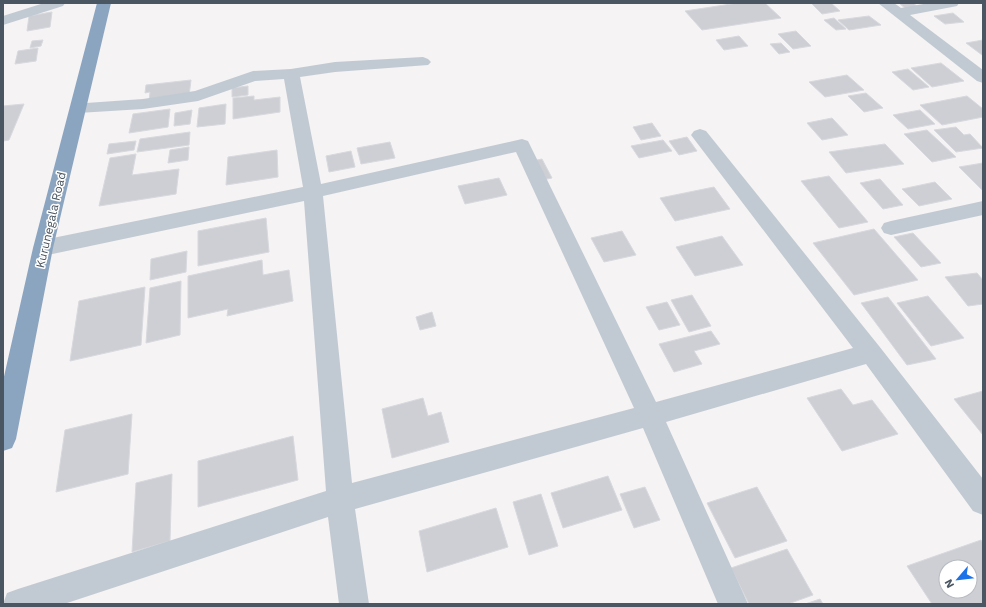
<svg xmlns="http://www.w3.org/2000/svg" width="986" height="607" viewBox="0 0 986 607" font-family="'Work Sans',sans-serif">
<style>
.building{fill:#cdcfd5;stroke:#d7d9de;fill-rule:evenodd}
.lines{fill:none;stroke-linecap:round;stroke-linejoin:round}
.minor{fill:#c1cad2;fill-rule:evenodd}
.highway{fill:#8ba5c1;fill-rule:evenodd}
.labels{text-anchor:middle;stroke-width:3;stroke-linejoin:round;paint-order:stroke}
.street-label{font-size:12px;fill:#4a5661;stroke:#fff}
</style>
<rect width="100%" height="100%" fill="#f5f3f3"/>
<g class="building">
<polygon points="738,3 765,3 781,18 702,30 685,11"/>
<polygon points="811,3 831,3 840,11 822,14"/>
<polygon points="899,3 913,3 918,7 906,9"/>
<polygon points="52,12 50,27 27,31 29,16"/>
<polygon points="953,13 964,22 945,24 934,16"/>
<polygon points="869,16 881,25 849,30 838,20"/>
<polygon points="834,18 846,29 836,30 824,20"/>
<polygon points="796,31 811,46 793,49 778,34"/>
<polygon points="739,36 748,46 724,50 716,40"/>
<polygon points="43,40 41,46 30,48 32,41"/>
<polygon points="983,40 983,54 982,55 966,43"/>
<polygon points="781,43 790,52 779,54 770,44"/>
<polygon points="38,48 36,61 15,64 18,51"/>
<polygon points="941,63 964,81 932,87 911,68"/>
<polygon points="908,69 929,87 913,90 892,72"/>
<polygon points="847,75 864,90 825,97 809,82"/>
<polygon points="191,80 189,96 149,101 150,92 145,93 146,85"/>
<polygon points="248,86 248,95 232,97 232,88"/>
<polygon points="866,93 883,108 864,112 848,96"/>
<polygon points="254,96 254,100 280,97 280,112 233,119 233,98"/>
<polygon points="967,96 983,109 983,117 942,125 920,105"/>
<polygon points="24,104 9,140 3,141 3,106"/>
<polygon points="226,104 225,124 197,127 199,108"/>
<polygon points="170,109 168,127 129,133 133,114"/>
<polygon points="192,110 190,124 174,126 175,113"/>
<polygon points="920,110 935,124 908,129 893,115"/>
<polygon points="832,118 848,135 822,140 807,123"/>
<polygon points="652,123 661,136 641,140 633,127"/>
<polygon points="956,127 964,135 970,134 983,148 956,152 934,130"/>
<polygon points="927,130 956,157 932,162 904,134"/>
<polygon points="190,132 189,145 137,152 140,139"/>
<polygon points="687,137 697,151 679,155 669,141"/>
<polygon points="663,140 672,151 639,158 631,146"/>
<polygon points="136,141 134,150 107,154 109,144"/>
<polygon points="390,142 395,158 361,164 357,148"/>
<polygon points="885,144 904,164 846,173 829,152"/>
<polygon points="189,147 188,160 168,163 170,150"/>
<polygon points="277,150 278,177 226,185 228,157"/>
<polygon points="351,151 355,167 329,172 326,156"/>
<polygon points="136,154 132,175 179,169 176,194 99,206 110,158"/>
<polygon points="542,159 552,178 542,180 532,161"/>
<polygon points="983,163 983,191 959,167"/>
<polygon points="829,176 868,222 839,228 801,181"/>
<polygon points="499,178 507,195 465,204 458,186"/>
<polygon points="880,179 903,205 883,209 860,183"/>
<polygon points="935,182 952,199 919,206 902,189"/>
<polygon points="714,187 730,209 675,221 660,198"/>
<polygon points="266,218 269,252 198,266 198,231"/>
<polygon points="874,229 918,280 854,295 813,243"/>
<polygon points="622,231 636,255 604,262 591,238"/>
<polygon points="913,233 941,263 921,267 894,237"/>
<polygon points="722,236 743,265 695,276 676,247"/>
<polygon points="187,251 186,272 150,280 151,259"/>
<polygon points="262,260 263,275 289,270 293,301 227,316 228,309 188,318 188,276"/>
<polygon points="977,273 983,280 983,304 968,306 945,277"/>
<polygon points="181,281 180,335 146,343 150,288"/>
<polygon points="145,287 141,345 70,361 79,301"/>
<polygon points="692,295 711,326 689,332 671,300"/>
<polygon points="928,296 964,338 931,346 897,303"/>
<polygon points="888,297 936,359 907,365 861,303"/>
<polygon points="667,302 680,325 659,330 646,307"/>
<polygon points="432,312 436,326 420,330 416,317"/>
<polygon points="711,331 720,344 694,351 702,364 674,372 659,344"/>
<polygon points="841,389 853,405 872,400 898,434 842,451 807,398"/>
<polygon points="983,391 983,435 954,399"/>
<polygon points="423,398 428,416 441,412 449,442 392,458 382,409"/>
<polygon points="132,414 128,474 56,492 65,430"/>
<polygon points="293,436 298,480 198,507 198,461"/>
<polygon points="172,474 170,541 132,552 136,483"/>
<polygon points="608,476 622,510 563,528 551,493"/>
<polygon points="645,487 660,520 634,528 620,494"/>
<polygon points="757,487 787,541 735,558 707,503"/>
<polygon points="541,494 558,546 529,555 513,502"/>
<polygon points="496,508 508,547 427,572 419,531"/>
<path d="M981,540L983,543V603L979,604H932L907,566ZM946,567H970V591H946Z"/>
<polygon points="787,549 813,595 788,604 749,604 731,568"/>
<polygon points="820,599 823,604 805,604"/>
</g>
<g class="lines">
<g class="minor">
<polygon points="44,3 65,3 63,6 3,25 3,16"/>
<polygon points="878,3 894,3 901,8 929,3 959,3 957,6 952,7 910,15 983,70 983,83 977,81"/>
<path d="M423,57L428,59L431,62L428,65L335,72L300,77L321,184L522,139L528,141L656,402L853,348L691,135L694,131L700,129L706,131L879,346L983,479V515L973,511L866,364L666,422L748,604H718L643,428L355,509L369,604H339L328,517L64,604H3L7,593L18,589L326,491L304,201L43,256L36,253L33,248L36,243L43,240L303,187L284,79L255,81L198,101L143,109L78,113L72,112L70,108L72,104L143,99L195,91L253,71L291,69L335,62ZM516,152L634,408L352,483L323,196Z"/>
<polygon points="983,201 983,215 891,235 884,233 881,228 884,223 891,221"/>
</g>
<polygon class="highway" points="97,3 111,3 53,248 16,439 12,448 3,451 3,381 33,248"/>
</g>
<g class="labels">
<g class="street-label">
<text transform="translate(51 220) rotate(-77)" y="4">Kurunegala Road</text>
</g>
</g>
<rect width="986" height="607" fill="none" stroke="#4a5661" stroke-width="8"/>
<g transform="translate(958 579) rotate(242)"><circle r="19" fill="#ffffff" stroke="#b7bbc0"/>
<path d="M0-3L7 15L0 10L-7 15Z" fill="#1a73e8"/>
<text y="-6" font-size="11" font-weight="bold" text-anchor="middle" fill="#4a5661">N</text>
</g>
</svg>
